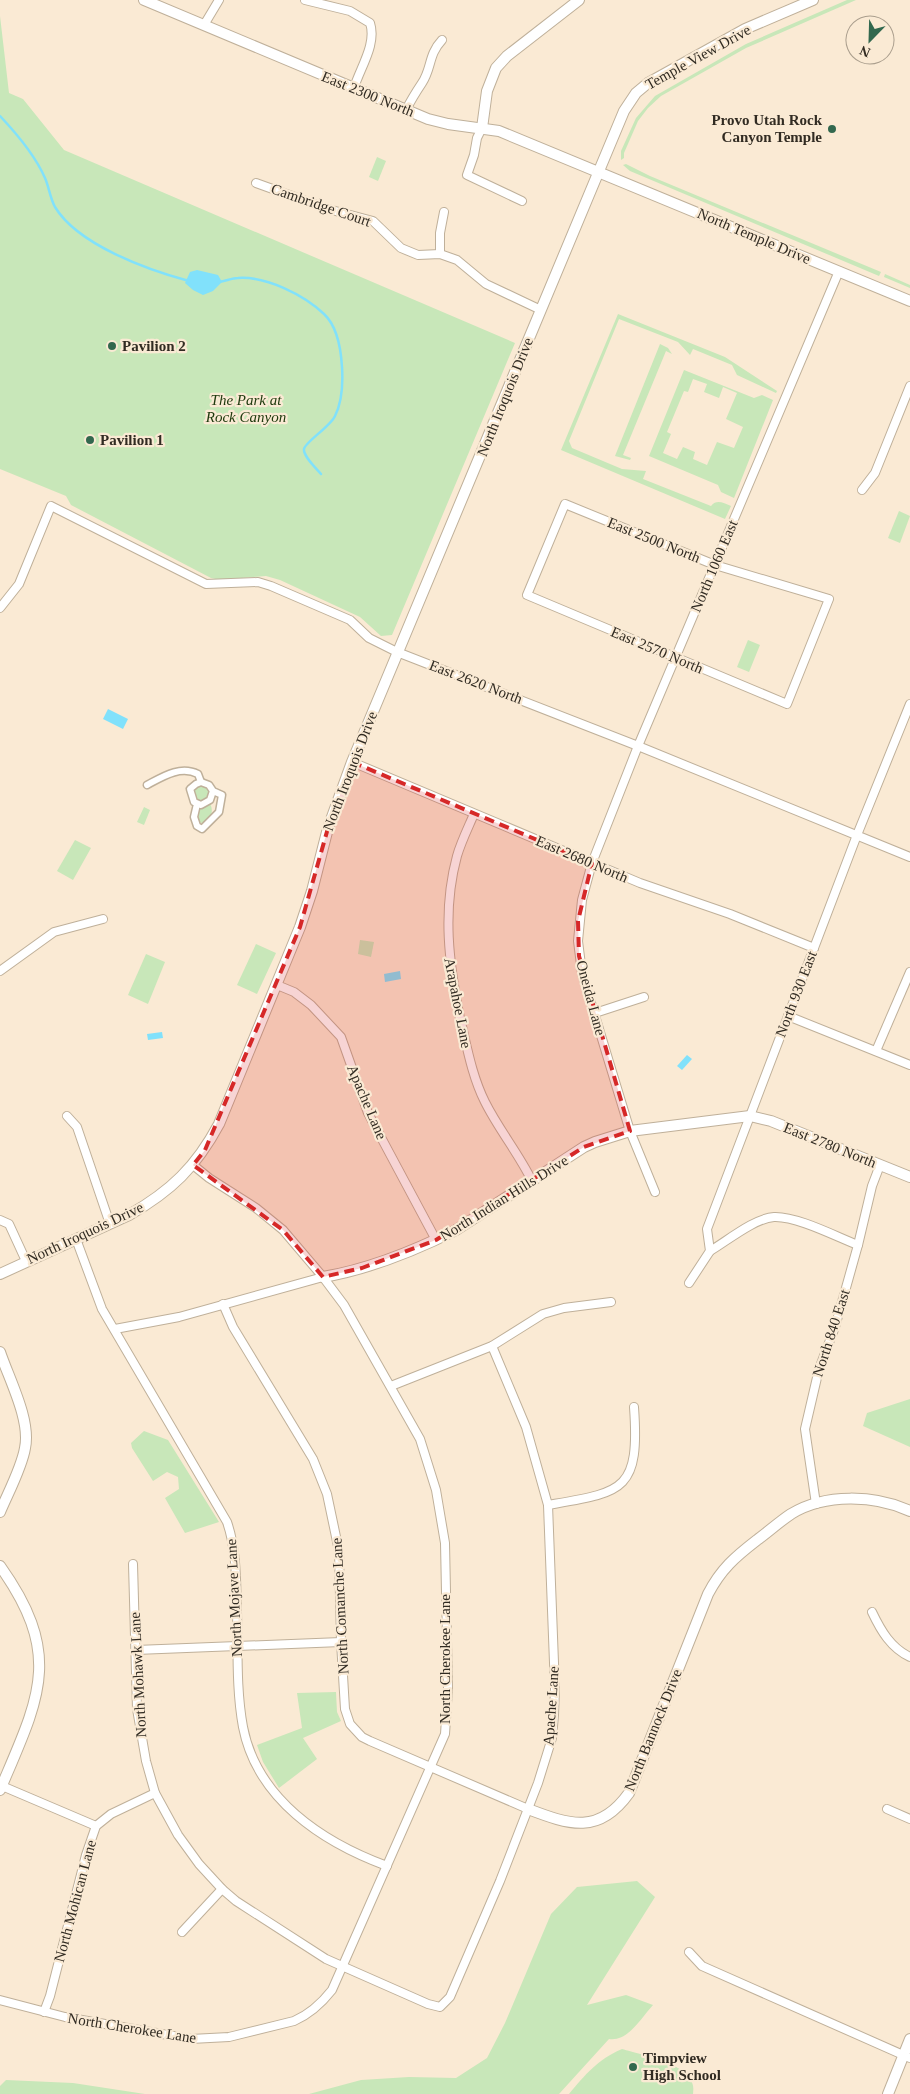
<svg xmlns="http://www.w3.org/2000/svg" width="910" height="2094" viewBox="0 0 910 2094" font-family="'Times New Roman',serif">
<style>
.green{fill:#c8e7b9;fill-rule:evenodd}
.water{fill:#81e1fb}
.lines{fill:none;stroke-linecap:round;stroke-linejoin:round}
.stream{stroke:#81e1fb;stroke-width:2.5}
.pedestrian-casing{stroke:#bfb09a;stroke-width:9}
.minor-casing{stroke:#bfb09a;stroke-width:10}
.tertiary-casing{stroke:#bfb09a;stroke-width:12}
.pedestrian{stroke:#fff;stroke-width:6}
.minor{stroke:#fff;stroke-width:8}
.tertiary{stroke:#fff;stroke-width:10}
.marked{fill:#d62828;fill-opacity:0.2;stroke:#d62828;stroke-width:4;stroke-dasharray:10 6;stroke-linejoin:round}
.poi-dot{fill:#32684e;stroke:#faead4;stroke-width:2}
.labels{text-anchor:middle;stroke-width:4.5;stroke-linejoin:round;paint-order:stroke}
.street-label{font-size:15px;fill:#312b22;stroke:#faead4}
.poi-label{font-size:15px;font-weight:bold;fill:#312b22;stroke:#faead4;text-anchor:start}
.park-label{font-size:15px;font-style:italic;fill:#203b0f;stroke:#faead4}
</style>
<rect width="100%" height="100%" fill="#faead4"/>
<g class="green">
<polygon points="847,0 856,0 746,48 661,96 648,108 638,121 624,153 624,158 621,160 621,151 636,118 655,96 746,44"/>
<polygon points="0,16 9,93 23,99 64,150 515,343 392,635 381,636 360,617 280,580 266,576 220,580 211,578 71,505 66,496 0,469"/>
<polygon points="377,157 386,161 378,181 369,177"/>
<polygon points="626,164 650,176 881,272 879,276 630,171 623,165"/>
<polygon points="885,274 910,285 910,288 884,277"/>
<path d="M618,314L725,357L777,391L776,393L737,375L732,365L693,349L690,355L678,342L619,319L569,441L572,448L622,469L646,471L643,479L711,506C717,499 723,503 731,506L725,519L561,450Z"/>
<polygon points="660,344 668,348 672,354 666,351 623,455 631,458 630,460 615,456"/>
<path d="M684,370L754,398L762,395L773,400L734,498L721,492L718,485L649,456ZM693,379L707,384L704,392L719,398L723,387L737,393L726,419L743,427L734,448L717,442L707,465L693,459L695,452L683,447L677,459L663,453L671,434L667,432L684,391L688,392Z"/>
<polygon points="899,511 910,516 900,543 888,538"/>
<polygon points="748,640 760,645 749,672 737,667"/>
<polygon points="203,784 211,790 206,802 196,802 192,791 193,788"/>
<path d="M209,802C215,811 211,821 201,823L198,820L199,808Z"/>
<polygon points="144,807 150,810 144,825 137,822"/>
<polygon points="75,840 91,848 73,880 57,871"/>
<polygon points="360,940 374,942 371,957 358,954"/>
<polygon points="256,944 276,953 257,994 237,985"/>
<polygon points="146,954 165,962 148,1004 128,995"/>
<polygon points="910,1399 910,1447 863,1426 867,1413"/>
<polygon points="144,1431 168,1440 219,1522 185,1533 165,1498 179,1489 178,1477 167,1472 153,1481 132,1448 131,1443"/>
<polygon points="336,1692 337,1712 341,1721 303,1738 317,1759 279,1788 263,1762 257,1745 302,1728 297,1693"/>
<path d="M637,1881L655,1897L587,2005L626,1995L653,2005C641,2018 628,2042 609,2039L559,2094H309L361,2080L409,2077L456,2078L487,2058L505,2023L551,1914L577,1887Z"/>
<path d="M622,2049C642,2055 700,2065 693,2094H569C586,2074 597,2060 622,2049Z"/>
<polygon points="6,2080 73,2083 145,2094 0,2094 0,2086"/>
</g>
<g class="water">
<polygon points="197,270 218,275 222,282 213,291 203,295 193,290 185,283 190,272"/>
<polygon points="108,709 128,719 123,729 103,719"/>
<polygon points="400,971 401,979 385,982 384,974"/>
<polygon points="162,1032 163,1038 148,1040 147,1034"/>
<polygon points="687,1055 692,1059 682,1070 677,1066"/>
</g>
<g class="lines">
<g class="stream">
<path d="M0,116C17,134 35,155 45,178C49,187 50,198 55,207C78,245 148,270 189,281"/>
<path d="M219,282C226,281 232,278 238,278C266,276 304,295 324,314C338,327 341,350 342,367C343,383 342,402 335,416C330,427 305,442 304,449C303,456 316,468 321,474"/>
</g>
<defs>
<g id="pedestrian">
<path d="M147,785C162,777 180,765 198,774L201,782"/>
<polyline points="197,804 194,817 197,826 202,829 219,812 222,795 213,791 209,785 201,782 196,784 190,789 194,802 201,805 210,800 213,791"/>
</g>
<g id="minor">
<path d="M305,0L350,11L370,23C377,44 360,68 354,88"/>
<polyline points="204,25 219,0"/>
<path d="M406,110C411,100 416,92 422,83C432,68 428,55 442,40"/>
<polyline points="482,128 477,138 474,155 467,175 522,201"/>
<polyline points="256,183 328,209 373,221 401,248 418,255 440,254 457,260 486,284 541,310"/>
<polyline points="440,254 440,233 444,212"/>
<polyline points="862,490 875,473 910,386"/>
<polygon points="565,504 715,565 829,599 787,704 527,595"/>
<polyline points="0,608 19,584 51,506 206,584 258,582 271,586 350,620 369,638 397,652 638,746 910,857"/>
<polyline points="352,762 640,883 730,914 814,948"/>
<path d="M474,814C468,828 461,842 457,856C442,911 449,964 460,1018C467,1047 472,1076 485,1102C499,1130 519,1154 532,1181"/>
<polyline points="0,971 54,932 103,919"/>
<polyline points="277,985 294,992 311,1005 341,1037 368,1113 436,1240"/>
<polyline points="595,1013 644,997"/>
<polyline points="788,1016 910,1065"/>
<polyline points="876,1051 910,972"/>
<polyline points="67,1116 77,1127 110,1224"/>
<polyline points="655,1192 630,1131 582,973 578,941 582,900 592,863 638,746 839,271"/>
<polyline points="0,1220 9,1224 26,1261"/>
<path d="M76,1239L102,1309L227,1522C237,1551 236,1582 237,1612C238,1650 236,1689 243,1727C257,1799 322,1842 387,1866"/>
<path d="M710,1251C727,1241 755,1218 774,1217C797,1216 837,1237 858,1245"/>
<polyline points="689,1283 710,1251 707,1229 857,835 910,704"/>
<polyline points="223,1304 233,1327 313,1459 327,1494 339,1551 341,1642 345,1709 350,1724 362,1737 370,1741 528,1809"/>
<polyline points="115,1329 179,1317 323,1277"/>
<polyline points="391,1386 492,1346 543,1314 564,1308 611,1302"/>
<polyline points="816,1504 805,1429 819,1369 835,1327 858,1245 872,1186 880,1165"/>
<path d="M548,1505C623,1492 640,1492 634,1407"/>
<polyline points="133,1564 137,1709 146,1761 155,1793 178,1835 199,1864 222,1889 236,1901 326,1959 428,2004 440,2007 450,1997 500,1881 538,1783 552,1738 554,1715 555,1689 548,1505 526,1427 492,1346"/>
<path d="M872,1612C881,1631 891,1648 910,1657"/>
<polyline points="136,1650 341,1642"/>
<polyline points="2,1786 96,1826"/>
<polyline points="887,1809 910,1819"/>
<polyline points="182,1932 222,1889"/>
<polyline points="689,1952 702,1966 910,2058"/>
<path d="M0,2000L65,2017L191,2039L229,2037L294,2021C310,2014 321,2004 332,1990L445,1734L448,1689L445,1543L436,1490L420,1439L344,1305L323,1277L283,1230L256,1208L209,1178L193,1165"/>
<polyline points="44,2012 50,1996 86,1855 96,1826 111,1814 155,1793"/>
</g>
<g id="tertiary">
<polyline points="144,0 428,119 448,124 499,131 910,301"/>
<polyline points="482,128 487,91 496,68 507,56 579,0"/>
<path d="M0,1274L129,1215C171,1191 196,1167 219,1124L300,927L312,891L328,828L352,762L624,111L636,93L648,83L745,29L813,0"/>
<path d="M323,1277C370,1269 414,1251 456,1230L584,1147L595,1142L630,1131L750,1116L771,1121L910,1177"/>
<path d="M0,1352C9,1379 31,1420 25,1448C22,1467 8,1493 0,1512"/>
<path d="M0,1566C64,1656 39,1698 0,1790"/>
<path d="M528,1809C570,1825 599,1835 629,1793L708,1594C721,1569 735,1557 757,1540C768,1532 779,1522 791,1514C825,1493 875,1495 910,1511"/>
<polyline points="888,2094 910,2039"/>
</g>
</defs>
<use href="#pedestrian" class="pedestrian-casing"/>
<use href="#minor" class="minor-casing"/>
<use href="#tertiary" class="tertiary-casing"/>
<use href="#pedestrian" class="pedestrian"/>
<use href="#minor" class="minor"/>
<use href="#tertiary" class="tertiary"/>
</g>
<path class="marked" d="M352,762L592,863L578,921L579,956L630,1131L584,1147L436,1240L362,1268L323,1277L283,1230L193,1165L205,1150L300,927L328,828Z"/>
<g class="poi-dot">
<circle cx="832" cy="129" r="5"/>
<circle cx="112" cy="346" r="5"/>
<circle cx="90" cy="440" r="5"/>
<circle cx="633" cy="2067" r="5"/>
</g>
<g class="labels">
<g class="street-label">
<text transform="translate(698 57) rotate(-29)" y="5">Temple View Drive</text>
<text transform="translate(368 94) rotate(22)" y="5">East 2300 North</text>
<text transform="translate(321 205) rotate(19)" y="5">Cambridge Court</text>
<text transform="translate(754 236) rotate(23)" y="5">North Temple Drive</text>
<text transform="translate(505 397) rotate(-68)" y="5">North Iroquois Drive</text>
<text transform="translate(654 540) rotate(22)" y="5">East 2500 North</text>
<text transform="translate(714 566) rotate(-67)" y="5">North 1060 East</text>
<text transform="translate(657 650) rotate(23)" y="5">East 2570 North</text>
<text transform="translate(476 682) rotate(21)" y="5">East 2620 North</text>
<text transform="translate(350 771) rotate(-69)" y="5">North Iroquois Drive</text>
<text transform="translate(582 859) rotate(23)" y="5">East 2680 North</text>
<text transform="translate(796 994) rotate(-69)" y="5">North 930 East</text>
<text transform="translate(591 998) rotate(75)" y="5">Oneida Lane</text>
<text transform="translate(458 1003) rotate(79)" y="5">Arapahoe Lane</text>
<text transform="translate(367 1102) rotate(67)" y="5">Apache Lane</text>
<text transform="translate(830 1145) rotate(22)" y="5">East 2780 North</text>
<text transform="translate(504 1198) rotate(-32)" y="5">North Indian Hills Drive</text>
<text transform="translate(85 1233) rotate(-25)" y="5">North Iroquois Drive</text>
<text transform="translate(831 1333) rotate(-72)" y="5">North 840 East</text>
<text transform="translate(234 1598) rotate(-93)" y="5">North Mojave Lane</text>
<text transform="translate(340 1606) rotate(-93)" y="5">North Comanche Lane</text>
<text transform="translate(445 1659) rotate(-90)" y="5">North Cherokee Lane</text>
<text transform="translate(138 1675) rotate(-93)" y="5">North Mohawk Lane</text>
<text transform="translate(551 1706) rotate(-86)" y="5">Apache Lane</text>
<text transform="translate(653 1730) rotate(-68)" y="5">North Bannock Drive</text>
<text transform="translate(75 1901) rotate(-75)" y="5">North Mohican Lane</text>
<text transform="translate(132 2028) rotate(9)" y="5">North Cherokee Lane</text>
</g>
<g class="poi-label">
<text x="822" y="125" text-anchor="end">Provo Utah Rock<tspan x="822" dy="17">Canyon Temple</tspan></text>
<text x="122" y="351">Pavilion 2</text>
<text x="100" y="445">Pavilion 1</text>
<text x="643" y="2063">Timpview<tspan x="643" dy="17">High School</tspan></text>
</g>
<g class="park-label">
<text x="246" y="405">The Park at<tspan x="246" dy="17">Rock Canyon</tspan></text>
</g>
</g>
<g transform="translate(870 40) rotate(203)"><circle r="24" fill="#faead4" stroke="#aa9e8d"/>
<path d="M0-4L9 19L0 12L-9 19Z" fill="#32684e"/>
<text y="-8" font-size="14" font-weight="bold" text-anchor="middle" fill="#312b22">N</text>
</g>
</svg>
